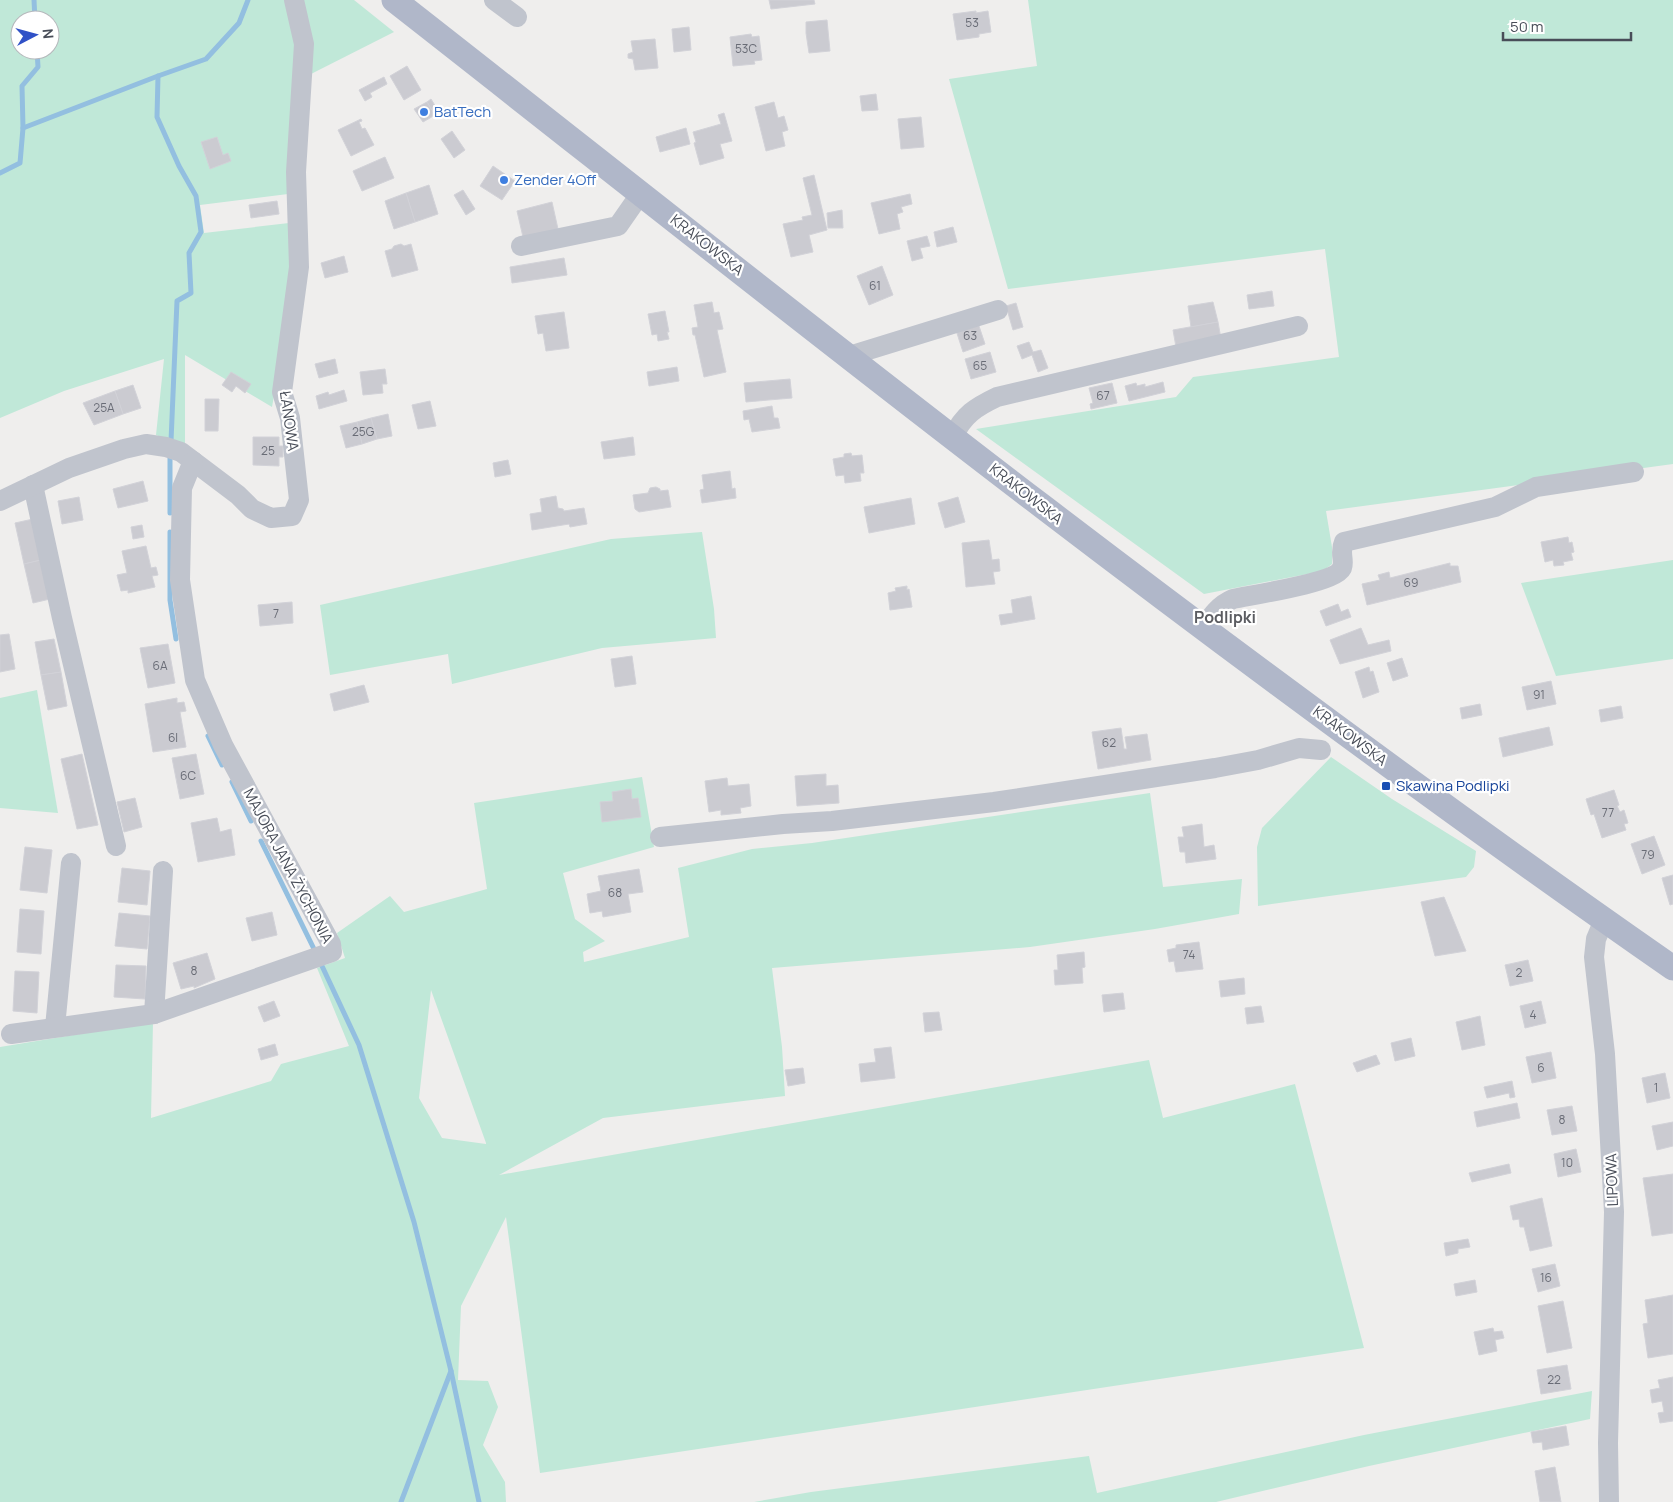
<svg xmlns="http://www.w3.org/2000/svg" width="1673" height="1502" viewBox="0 0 1673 1502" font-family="Manrope,sans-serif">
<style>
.green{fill:#c0e8d8;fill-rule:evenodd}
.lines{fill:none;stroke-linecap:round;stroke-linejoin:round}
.stream{stroke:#93bfe0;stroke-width:5}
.building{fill:#cbcbd1;stroke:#d2d2d8}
.minor{stroke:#c0c4cd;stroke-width:20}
.major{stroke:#b0b7c9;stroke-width:25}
.shop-dot{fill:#3f7fe0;stroke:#fff;stroke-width:2}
.transit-dot{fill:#1a4fb4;stroke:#fff;stroke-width:2}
.labels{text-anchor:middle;stroke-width:4.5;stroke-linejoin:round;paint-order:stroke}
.number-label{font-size:12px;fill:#696c76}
.shop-label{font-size:15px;fill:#366cbe;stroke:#fff;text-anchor:start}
.street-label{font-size:15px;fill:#484d58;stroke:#fff}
.transit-label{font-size:15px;fill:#164399;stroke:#fff;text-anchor:start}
.neighbourhood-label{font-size:16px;font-weight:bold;fill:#5b5c61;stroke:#fff}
</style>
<rect width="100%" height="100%" fill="#efeeed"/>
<g class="green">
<path d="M0,0H288L300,46L288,194L200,205L204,233L289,223L290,290L283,345L272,407L185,355V446L156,435L164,359L64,391L0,418ZM20,20H50V50H20Z"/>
<polygon points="300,0 354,0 394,32 311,74"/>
<polygon points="1028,0 1673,0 1673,464 1326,511 1332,547 1332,564 1323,571 1204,594 976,429 1176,397 1193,377 1339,357 1325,249 1008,289 949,79 1037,66"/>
<polygon points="702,532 714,609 716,638 602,648 452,684 448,654 330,675 320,605 611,539"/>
<polygon points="1673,560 1673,659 1556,676 1521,583"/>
<polygon points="37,690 58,813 0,808 0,698"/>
<polygon points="1331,757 1392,799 1476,851 1474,867 1466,877 1258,906 1257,847 1262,828"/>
<path d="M642,777L654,847L563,873L575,919L605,941L583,952L584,962L689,937L678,868L752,849L812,843L1150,793L1163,887L1242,879L1239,914L1155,929L1030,947L772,968L782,1047L785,1096L603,1118L499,1175L1149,1060L1163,1118L1295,1084L1364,1348L540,1473L506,1217L461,1306L458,1380L488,1381L498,1407L483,1445L505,1482L506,1502H0V1047L153,1022L151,1118L271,1081L281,1064L349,1046L317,968L345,958L337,933L390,896L404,912L487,889L474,803ZM431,990L486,1143V1144L442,1138L419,1098Z"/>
<polygon points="1592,1391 1590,1419 1369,1466 1216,1502 754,1502 811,1492 1089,1456 1097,1493 1364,1435"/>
</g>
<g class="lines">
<g class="stream">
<polyline points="34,0 35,20"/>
<polyline points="158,76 157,117 179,166 196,196 201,232 189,253 191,293 177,301 171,441"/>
<polyline points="23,128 158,76 206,59 239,23 248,0"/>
<polyline points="0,173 20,163 23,128 22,86 38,67 37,50"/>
<polyline points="170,513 170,455"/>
<polyline points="170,532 170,600 176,639"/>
<polyline points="208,736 222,765"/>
<polyline points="232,782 251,821"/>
<polyline points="261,841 315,951"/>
<polyline points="322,966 359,1045 414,1222 451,1371 479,1502"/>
<polyline points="401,1502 451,1371"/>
</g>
</g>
<g class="building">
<polygon points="769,0 814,0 815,4 771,9"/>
<polygon points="976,11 976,13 988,11 991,32 979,34 979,37 957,40 953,14"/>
<polygon points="827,20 830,51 809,53 806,33 806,22"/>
<polygon points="689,27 691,50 674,52 672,29"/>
<polygon points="751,34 752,37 759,36 762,60 754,61 755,64 733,66 730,37"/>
<polygon points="655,39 658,68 635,70 633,59 628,58 628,54 633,52 631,41"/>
<polygon points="407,66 421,90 404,100 390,76"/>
<polygon points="384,77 387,84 370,93 372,97 365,101 359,90"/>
<polygon points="876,94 878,110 862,111 860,96"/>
<polygon points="431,99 439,112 435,115 427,102"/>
<polygon points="427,102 435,115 423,122 414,109"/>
<polygon points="774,102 778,118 784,116 788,130 782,132 785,146 766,151 755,107"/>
<polygon points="724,113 732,141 720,144 724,158 700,165 694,143 696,142 693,132 721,124 718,115"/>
<polygon points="921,117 924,147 901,149 898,119"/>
<polygon points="361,119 362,121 359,122 362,129 365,128 374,145 351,156 338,130"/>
<polygon points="686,128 690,144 660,152 656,137"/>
<polygon points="452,131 465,150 454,158 441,139"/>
<polygon points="217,137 223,155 228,153 231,161 210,169 201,142"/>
<polygon points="385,157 394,178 362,191 353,171"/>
<polygon points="493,166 515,181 502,200 480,186"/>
<polygon points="814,175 827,230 809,235 813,252 791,257 783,224 803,220 802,217 812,215 803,178"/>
<polygon points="429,185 438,214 415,222 406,193"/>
<polygon points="463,190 475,209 466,215 454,195"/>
<polygon points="406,193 415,222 394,229 385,201"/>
<polygon points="910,194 912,204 901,207 903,212 897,214 900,229 879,234 871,203"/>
<polygon points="277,201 279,214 251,218 249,205"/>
<polygon points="552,202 558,229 523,237 517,211"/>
<polygon points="842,210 843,228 828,228 827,213"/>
<polygon points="953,227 957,242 937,247 934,232"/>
<polygon points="927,236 930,246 920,248 923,258 912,261 907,241"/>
<polygon points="401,244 404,246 411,244 418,270 392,277 385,251 392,249 394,246"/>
<polygon points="344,256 348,272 325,278 321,263"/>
<polygon points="564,258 567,275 512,283 510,267"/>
<polygon points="882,266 893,295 869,305 857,276"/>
<polygon points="1272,291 1274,306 1249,309 1247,295"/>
<polygon points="712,302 714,313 719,312 723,329 717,330 726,372 704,377 695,335 693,335 692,328 698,327 694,305"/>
<polygon points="1213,302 1218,322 1191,327 1188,306"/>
<polygon points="1016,303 1023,327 1013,330 1006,306"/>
<polygon points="665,311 669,332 667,332 669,339 658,341 657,334 652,335 648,314"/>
<polygon points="564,312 569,348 546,351 543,333 538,334 535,316"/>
<polygon points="977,320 985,344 963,352 955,327"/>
<polygon points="1218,322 1221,339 1176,347 1173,330"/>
<polygon points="1029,342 1033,352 1041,350 1048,368 1038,372 1032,355 1022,359 1017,346"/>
<polygon points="990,352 996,372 971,379 965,359"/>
<polygon points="335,359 338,373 319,378 315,364"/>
<polygon points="677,367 679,381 649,386 647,372"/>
<polygon points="385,369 387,384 382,384 383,393 363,395 360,372"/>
<polygon points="231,372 251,384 245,393 236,386 232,392 222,385"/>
<polygon points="790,379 792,398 746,402 744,383"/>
<polygon points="1163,382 1165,392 1129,401 1125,386 1136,383 1137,386 1145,384 1145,387"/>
<polygon points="1112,383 1117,403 1091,409 1090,404 1093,403 1089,388"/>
<polygon points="133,385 141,408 123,414 115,391"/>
<polygon points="344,390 347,401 319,409 316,396 328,392 329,395"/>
<polygon points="115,391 123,414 94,425 83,403"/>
<polygon points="205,399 219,399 218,431 205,431"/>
<polygon points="430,401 436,426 418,429 412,405"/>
<polygon points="772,406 774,418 778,418 780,428 752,432 749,419 744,420 743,411"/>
<polygon points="388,414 392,436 377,439 371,418"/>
<polygon points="371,418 377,439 362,444 357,422"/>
<polygon points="357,422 362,444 346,448 340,426"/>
<polygon points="253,437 279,437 279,446 283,446 283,457 279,457 279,466 253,465"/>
<polygon points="633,437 635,455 604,459 601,442"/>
<polygon points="851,453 852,456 862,455 864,473 860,473 861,481 845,483 844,475 836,476 833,459 844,457 844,454"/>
<polygon points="508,460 511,474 495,477 493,463"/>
<polygon points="730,471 732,489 735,488 736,498 702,503 700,490 704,489 702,475"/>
<polygon points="143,481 148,501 118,508 113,489"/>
<polygon points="656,487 660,489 660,491 668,490 671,507 639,512 635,509 633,495 648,493 650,488"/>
<polygon points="556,496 558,508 563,509 564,511 584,508 587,524 570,527 569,524 532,530 530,514 542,512 540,499"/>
<polygon points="79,497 83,520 62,524 58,501"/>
<polygon points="958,497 965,522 945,528 938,503"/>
<polygon points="911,498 915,524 869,533 864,507"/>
<polygon points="33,519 41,560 24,564 15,523"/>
<polygon points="142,525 144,537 133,539 131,527"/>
<polygon points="1568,537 1569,543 1572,542 1574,552 1571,553 1573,560 1563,562 1564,565 1554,566 1553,560 1545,562 1541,542"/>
<polygon points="989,540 992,560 999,559 1000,571 993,572 995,584 966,587 962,543"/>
<polygon points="146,546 151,568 156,567 158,575 152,576 155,587 128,593 128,590 121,591 117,575 127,573 122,551"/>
<polygon points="41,560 50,599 33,603 24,564"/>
<polygon points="1450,563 1450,566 1458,566 1461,582 1367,605 1362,584 1380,580 1378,575 1389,572 1390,578"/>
<polygon points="907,586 907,590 909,589 912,607 890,610 888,593 896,591 895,588"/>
<polygon points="1031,596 1035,619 1001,625 999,615 1013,613 1011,600"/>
<polygon points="292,602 293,623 260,626 258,605"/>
<polygon points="1338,604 1341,612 1348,609 1351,617 1326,626 1320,611"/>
<polygon points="1361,628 1368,645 1389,640 1391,651 1340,664 1330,640"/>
<polygon points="9,634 15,669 0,672 0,635"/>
<polygon points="54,639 61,672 41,675 35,642"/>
<polygon points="168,644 175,683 148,688 140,648"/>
<polygon points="632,656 636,684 615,687 611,659"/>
<polygon points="1402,658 1408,676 1393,681 1387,663"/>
<polygon points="1369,667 1370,672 1373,671 1379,692 1363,698 1355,672"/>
<polygon points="61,672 67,706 48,710 41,675"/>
<polygon points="1551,681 1556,704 1527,710 1522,687"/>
<polygon points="364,685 369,702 334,711 330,694"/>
<polygon points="177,698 177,703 184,702 186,711 180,712 186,747 153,752 145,704"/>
<polygon points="1480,704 1482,715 1462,719 1460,708"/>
<polygon points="1621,706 1623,718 1601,722 1599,710"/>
<polygon points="1549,727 1553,745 1503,757 1499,738"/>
<polygon points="1121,728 1124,749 1127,749 1125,737 1147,734 1151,760 1098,769 1092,732"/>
<polygon points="82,754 98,825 77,829 61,759"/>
<polygon points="196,754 204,794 180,799 172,758"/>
<polygon points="826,774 826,786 838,785 839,803 797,806 795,776"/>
<polygon points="727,778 728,786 749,784 751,806 740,808 741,813 721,815 721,810 709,812 705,781"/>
<polygon points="631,789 632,799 638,798 641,817 602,822 600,802 613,801 612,792"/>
<polygon points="1614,790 1619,805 1617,806 1620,812 1624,810 1628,823 1624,824 1626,830 1602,838 1594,814 1591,815 1586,799"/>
<polygon points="135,798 142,827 124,832 117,802"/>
<polygon points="217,818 220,832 231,829 235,855 198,862 191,823"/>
<polygon points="1202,824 1204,847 1214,845 1216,859 1186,863 1185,852 1180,852 1178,837 1184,837 1182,827"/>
<polygon points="1654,836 1665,865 1642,874 1631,844"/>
<polygon points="25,847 52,850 47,893 20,890"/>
<polygon points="122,868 150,871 147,905 118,902"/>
<polygon points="639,869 643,892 628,894 631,912 603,917 602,911 590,913 587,894 601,891 598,876"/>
<polygon points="1673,875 1673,904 1670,905 1662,878"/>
<polygon points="1444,897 1466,951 1435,956 1421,902"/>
<polygon points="20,909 44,911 41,954 17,952"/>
<polygon points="272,912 277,935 252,941 246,918"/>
<polygon points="119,913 150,916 147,949 115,946"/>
<polygon points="1199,942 1203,969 1176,972 1174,961 1169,962 1167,950 1176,948 1176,945"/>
<polygon points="1084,952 1085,967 1082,968 1083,983 1055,985 1054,970 1058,970 1057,955"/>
<polygon points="207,953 215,979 194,988 194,986 181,989 173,963"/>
<polygon points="1528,960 1533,981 1510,986 1505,965"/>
<polygon points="116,965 146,966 145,999 114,997"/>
<polygon points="15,971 39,972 37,1013 13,1011"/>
<polygon points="1244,978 1245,994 1221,997 1219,981"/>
<polygon points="1123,993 1125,1009 1104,1012 1102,995"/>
<polygon points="274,1001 280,1016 264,1022 258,1007"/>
<polygon points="1541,1001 1546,1023 1525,1028 1520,1006"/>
<polygon points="1261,1006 1264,1022 1247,1024 1245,1008"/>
<polygon points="939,1012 942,1030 925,1032 923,1013"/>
<polygon points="1480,1016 1485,1045 1462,1050 1456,1022"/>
<polygon points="1411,1038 1415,1056 1395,1061 1391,1043"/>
<polygon points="275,1044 278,1055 261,1060 258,1049"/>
<polygon points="891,1047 895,1078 861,1082 859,1064 876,1062 874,1049"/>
<polygon points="1551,1052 1556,1078 1532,1083 1526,1057"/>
<polygon points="1376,1055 1380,1064 1357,1072 1353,1063"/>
<polygon points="803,1068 805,1083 788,1086 785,1070"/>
<polygon points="1665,1073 1670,1098 1647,1103 1642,1078"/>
<polygon points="1512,1081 1515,1097 1510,1098 1509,1093 1487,1098 1484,1087"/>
<polygon points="1517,1103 1520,1118 1477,1127 1474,1112"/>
<polygon points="1572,1106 1577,1131 1552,1135 1547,1110"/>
<polygon points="1673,1122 1673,1146 1657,1150 1652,1126"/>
<polygon points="1576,1149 1581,1172 1558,1177 1554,1154"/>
<polygon points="1509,1164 1511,1173 1472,1182 1469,1173"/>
<polygon points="1673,1174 1673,1233 1652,1236 1643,1178"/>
<polygon points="1542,1198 1552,1246 1530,1251 1524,1227 1520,1227 1519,1219 1513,1220 1510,1206"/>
<polygon points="1468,1239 1470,1247 1458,1249 1458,1253 1446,1256 1444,1243"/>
<polygon points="1555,1264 1560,1286 1538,1292 1532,1269"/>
<polygon points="1475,1280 1477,1292 1456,1296 1454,1284"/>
<polygon points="1673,1295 1673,1354 1648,1358 1643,1324 1648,1323 1645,1300"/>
<polygon points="1563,1301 1572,1348 1547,1353 1538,1306"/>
<polygon points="1493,1328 1494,1332 1502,1331 1504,1338 1495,1340 1497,1351 1479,1355 1474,1332"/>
<polygon points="1567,1365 1571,1389 1541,1394 1537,1370"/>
<polygon points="1673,1377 1673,1421 1660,1423 1658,1413 1664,1412 1662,1401 1652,1403 1650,1390 1660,1388 1658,1380"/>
<polygon points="1566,1426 1569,1445 1543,1450 1542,1442 1533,1443 1531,1432"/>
<polygon points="1555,1467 1561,1502 1540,1502 1535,1471"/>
</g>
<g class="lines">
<g class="minor">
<polyline points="494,0 517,17"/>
<polyline points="521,246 618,226 641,193"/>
<polyline points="849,356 998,310"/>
<path d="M953,437C963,415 976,407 997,397L1298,326"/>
<polyline points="33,485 62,618 116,846"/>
<polyline points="0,501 69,468 124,449 146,444 166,447 181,452 238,495 252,509 271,518 292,516 299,500 290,418 282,392 299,267 296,172 304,44 294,0"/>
<path d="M1203,628C1212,615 1219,605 1233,599C1251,595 1335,583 1342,568C1345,560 1339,553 1344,542L1495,507L1536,487L1634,472"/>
<polyline points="660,837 783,824 832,821 994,802 1215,768 1258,760 1299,748 1321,750"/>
<polyline points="1604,920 1596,939 1594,957 1605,1054 1614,1212 1608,1443 1609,1502"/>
<polyline points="154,1014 163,871"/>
<polyline points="55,1027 71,863"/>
<polyline points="11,1034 154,1014 332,952 331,944 223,745 195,680 180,580 182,488 193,461"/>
</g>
<path class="major" d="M394,0C610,169 824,340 1042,506C1249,664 1459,819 1673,968"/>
</g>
<g class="shop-dot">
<circle cx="424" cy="112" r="5"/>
<circle cx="504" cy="180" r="5"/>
</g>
<rect class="transit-dot" x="1381" y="781" width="10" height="10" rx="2.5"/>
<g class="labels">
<g class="number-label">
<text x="972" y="27">53</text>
<text x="746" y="53">53C</text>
<text x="875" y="290">61</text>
<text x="970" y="340">63</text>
<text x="980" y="370">65</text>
<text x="1103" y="400">67</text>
<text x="104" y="412">25A</text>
<text x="363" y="436">25G</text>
<text x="268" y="455">25</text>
<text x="1411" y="587">69</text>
<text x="276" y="618">7</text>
<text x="160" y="670">6A</text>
<text x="1539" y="699">91</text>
<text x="173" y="742">6I</text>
<text x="1109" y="747">62</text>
<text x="188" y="780">6C</text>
<text x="1608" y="817">77</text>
<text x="1648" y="859">79</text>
<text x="615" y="897">68</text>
<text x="1189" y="959">74</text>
<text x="194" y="975">8</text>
<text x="1519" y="977">2</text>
<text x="1533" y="1019">4</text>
<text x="1541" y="1072">6</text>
<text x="1656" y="1092">1</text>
<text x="1562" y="1124">8</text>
<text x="1567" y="1167">10</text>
<text x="1546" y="1282">16</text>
<text x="1554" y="1384">22</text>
</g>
<g class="shop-label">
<text x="434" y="117">BatTech</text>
<text x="514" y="185">Zender 4Off</text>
</g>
<g class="street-label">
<text transform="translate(707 245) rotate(38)" y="5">KRAKOWSKA</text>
<text transform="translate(289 421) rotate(82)" y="5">ŁANOWA</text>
<text transform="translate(1026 494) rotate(38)" y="5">KRAKOWSKA</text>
<text transform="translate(1350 736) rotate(37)" y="5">KRAKOWSKA</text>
<text transform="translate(288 866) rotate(62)" y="5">MAJORA JANA ŻYCHONIA</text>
<text transform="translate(1612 1180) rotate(-92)" y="5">LIPOWA</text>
</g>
<g class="transit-label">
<text x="1396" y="791">Skawina Podlipki</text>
</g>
<g class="neighbourhood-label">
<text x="1225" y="623">Podlipki</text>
</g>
</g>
<g transform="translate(35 35) rotate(84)"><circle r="24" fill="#ffffff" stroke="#b6b8bc"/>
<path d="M0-4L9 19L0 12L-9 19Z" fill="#3051c7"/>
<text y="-8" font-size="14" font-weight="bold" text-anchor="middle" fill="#484d58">N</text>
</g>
<path d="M1503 32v8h128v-8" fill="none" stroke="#484d58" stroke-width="2.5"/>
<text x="1510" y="32" font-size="15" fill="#484d58" stroke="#ffffff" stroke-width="4" paint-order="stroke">50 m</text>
</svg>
